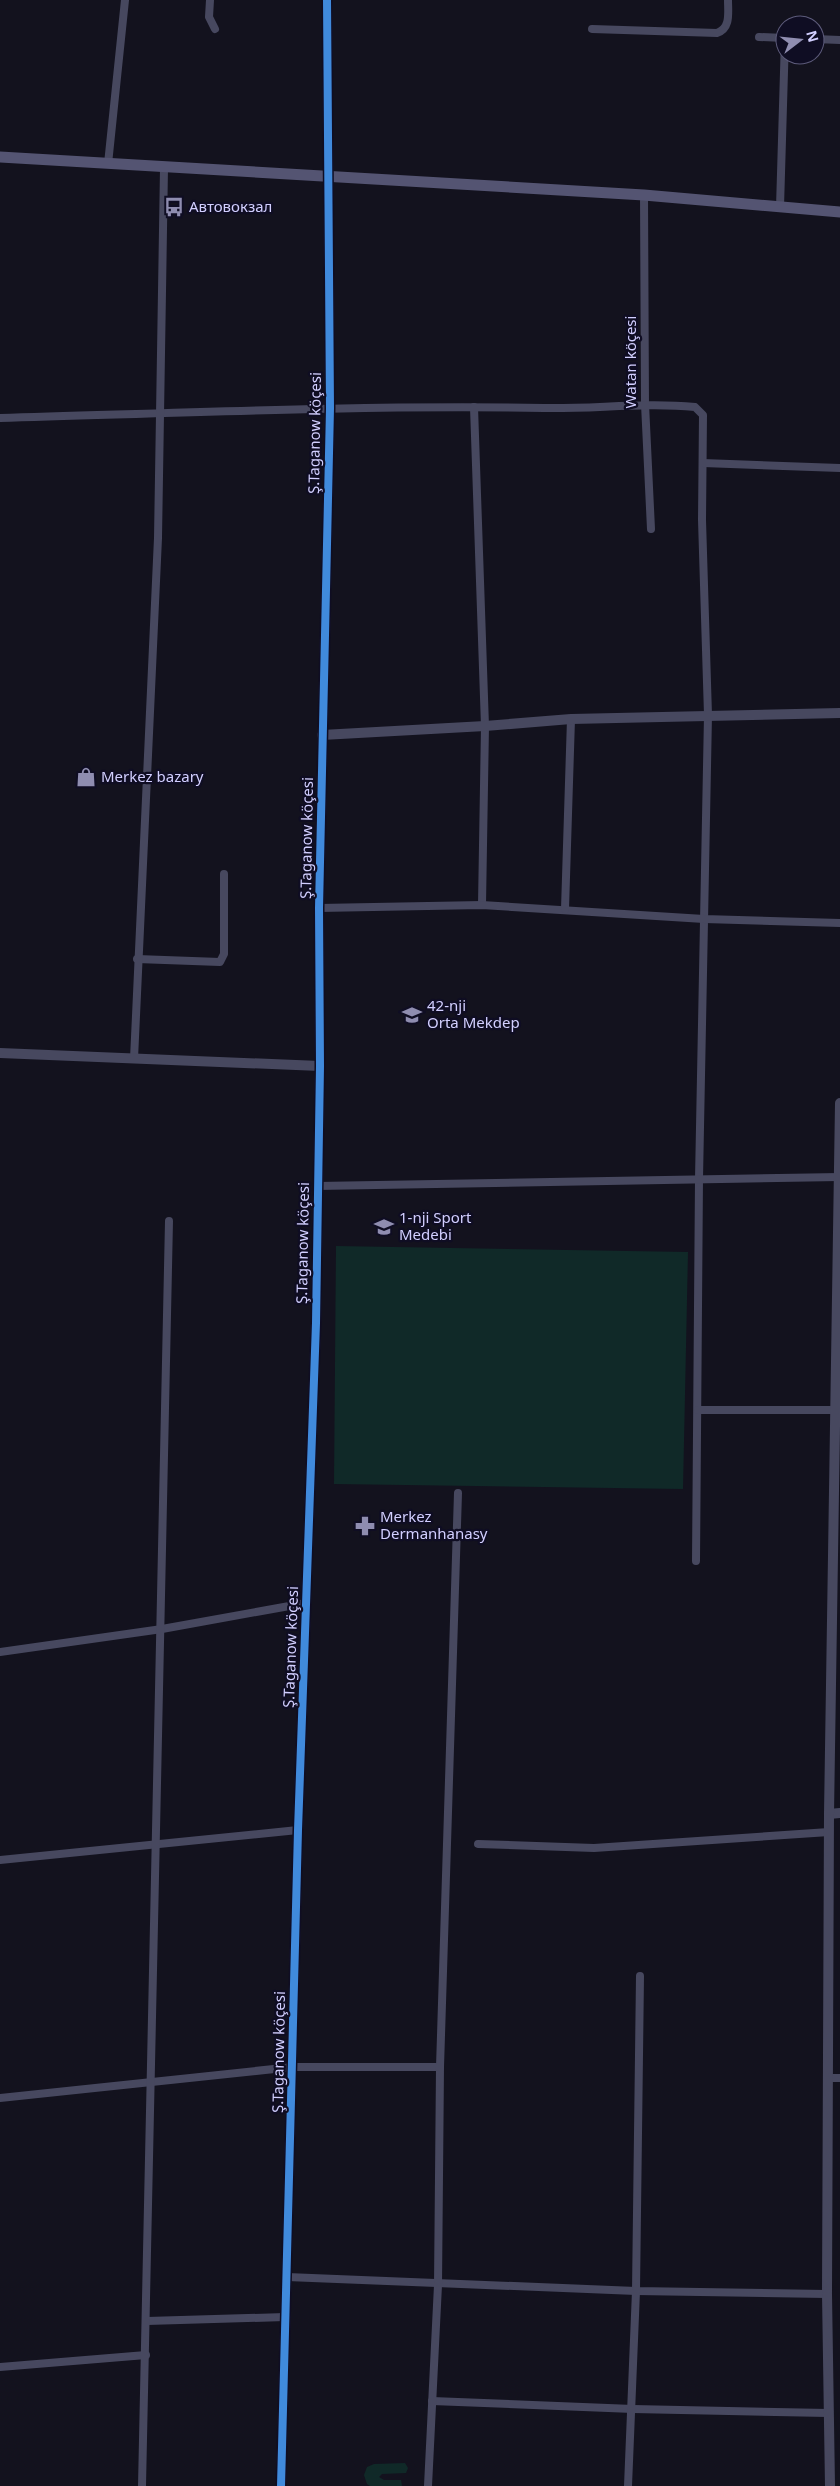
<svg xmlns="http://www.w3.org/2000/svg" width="840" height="2486" viewBox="0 0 840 2486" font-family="'Noto Sans',sans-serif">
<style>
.green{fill:#102928}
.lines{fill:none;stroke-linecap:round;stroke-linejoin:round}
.minor{stroke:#47485f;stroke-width:8}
.tertiary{stroke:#47485f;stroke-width:10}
.secondary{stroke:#545472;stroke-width:11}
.cycleway-casing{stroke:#0f0d23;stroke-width:11}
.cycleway{stroke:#408adc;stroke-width:8}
.labels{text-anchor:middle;stroke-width:4.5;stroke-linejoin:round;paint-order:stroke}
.poi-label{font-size:15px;fill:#d2cfff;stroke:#0f0d23;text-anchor:start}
.street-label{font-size:15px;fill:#d2cfff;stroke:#0f0d23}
</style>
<rect width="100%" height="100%" fill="#13121e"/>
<g class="green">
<polygon points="336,1246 688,1252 683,1489 334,1484"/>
<polygon points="405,2463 408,2468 406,2473 382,2474 379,2477 384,2480 401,2480 402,2486 370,2486 367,2484 364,2475 367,2467 374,2464"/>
</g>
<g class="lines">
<g class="minor">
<polyline points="210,0 209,17 215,29"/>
<path d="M592,29L717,33C731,28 728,13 728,0"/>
<polyline points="759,37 785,38 780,207"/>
<polyline points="815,39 840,40"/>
<polyline points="108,164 125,0"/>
<polyline points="644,195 645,404 651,529"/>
<polyline points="474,407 485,726 482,905"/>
<path d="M0,418C181,413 363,405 544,408C595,409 645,402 695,407L703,415L702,520L708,715L699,1179L696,1561"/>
<polyline points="703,463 840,468"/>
<polyline points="319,908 482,905 704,919 840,923"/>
<polyline points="565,909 571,719"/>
<polyline points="137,959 220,962 224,954 224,874"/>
<polyline points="134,1059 158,538 164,168"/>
<polyline points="317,1186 840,1177"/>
<polyline points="698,1410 839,1410"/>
<polyline points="0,1652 162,1629 306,1603"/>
<polyline points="478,1844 594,1848 829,1832"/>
<polyline points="0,1860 298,1830"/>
<polyline points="828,2078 840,2078"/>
<polyline points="0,2098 293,2067 440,2067"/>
<polyline points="287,2277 636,2291 827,2294"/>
<polyline points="147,2321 285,2317"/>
<polyline points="0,2367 146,2355"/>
<polyline points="432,2401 633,2409 828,2413"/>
<polyline points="142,2486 169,1221"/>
<polyline points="428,2486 438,2285 440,2067 458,1493"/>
<polyline points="628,2486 636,2291 640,1976"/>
</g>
<g class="tertiary">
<polyline points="322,735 485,726 571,719 840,713"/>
<polyline points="0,1053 320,1066"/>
<polyline points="829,1814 840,1813"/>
<polyline points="281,2486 298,1830 316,1323 320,1066 319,908 330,408 327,0"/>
<polyline points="830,2486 827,2294 829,1814 840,1103"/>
</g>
<polyline class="secondary" points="0,157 644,195 840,212"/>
<defs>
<polyline id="cycleway" points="281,2486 298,1830 316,1323 320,1066 319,908 330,408 327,0"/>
</defs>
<use href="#cycleway" class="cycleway-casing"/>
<use href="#cycleway" class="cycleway"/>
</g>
<defs>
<symbol id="bus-bare" viewBox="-9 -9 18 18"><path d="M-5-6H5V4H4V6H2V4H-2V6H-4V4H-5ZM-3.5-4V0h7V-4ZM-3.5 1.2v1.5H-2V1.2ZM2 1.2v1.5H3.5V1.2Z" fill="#8f8db0" stroke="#0f0d23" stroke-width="2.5" paint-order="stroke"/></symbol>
<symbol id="shop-bare" viewBox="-9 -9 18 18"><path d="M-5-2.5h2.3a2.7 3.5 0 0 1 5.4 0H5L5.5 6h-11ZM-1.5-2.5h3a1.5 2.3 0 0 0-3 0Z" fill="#8f8db0" stroke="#0f0d23" stroke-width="2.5" paint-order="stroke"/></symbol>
<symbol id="school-bare" viewBox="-9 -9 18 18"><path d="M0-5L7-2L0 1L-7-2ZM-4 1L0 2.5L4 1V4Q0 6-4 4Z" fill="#8f8db0" stroke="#0f0d23" stroke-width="2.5" paint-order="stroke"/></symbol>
<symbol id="pharmacy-bare" viewBox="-9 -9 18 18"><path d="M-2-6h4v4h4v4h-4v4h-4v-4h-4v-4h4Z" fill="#8f8db0" stroke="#0f0d23" stroke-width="2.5" paint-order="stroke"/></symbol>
</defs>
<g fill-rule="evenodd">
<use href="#bus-bare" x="160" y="193" width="28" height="28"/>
<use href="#shop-bare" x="72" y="763" width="28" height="28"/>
<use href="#school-bare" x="398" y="1001" width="28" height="28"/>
<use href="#school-bare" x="370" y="1213" width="28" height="28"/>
<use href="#pharmacy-bare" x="351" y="1512" width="28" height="28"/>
</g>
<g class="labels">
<g class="poi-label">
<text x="189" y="212">Автовокзал</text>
<text x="101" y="782">Merkez bazary</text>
<text x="427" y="1011">42-nji<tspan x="427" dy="17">Orta Mekdep</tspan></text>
<text x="399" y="1223">1-nji Sport<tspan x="399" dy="17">Medebi</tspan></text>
<text x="380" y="1522">Merkez<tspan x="380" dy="17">Dermanhanasy</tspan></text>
</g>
<g class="street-label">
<text transform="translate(631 362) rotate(-90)" y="5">Watan köçesi</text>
<text transform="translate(315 433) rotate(-89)" y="5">Ş.Taganow köçesi</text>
<text transform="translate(307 838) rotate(-89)" y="5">Ş.Taganow köçesi</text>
<text transform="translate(303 1243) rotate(-89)" y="5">Ş.Taganow köçesi</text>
<text transform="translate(291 1647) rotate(-88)" y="5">Ş.Taganow köçesi</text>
<text transform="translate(279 2052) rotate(-89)" y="5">Ş.Taganow köçesi</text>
</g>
</g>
<g transform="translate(800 40) rotate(74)"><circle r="24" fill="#0f0d23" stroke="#5d5b7b"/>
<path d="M0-4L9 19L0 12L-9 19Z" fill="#8f8db0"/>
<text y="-8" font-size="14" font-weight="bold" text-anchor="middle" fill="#d2cfff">N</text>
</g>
</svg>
